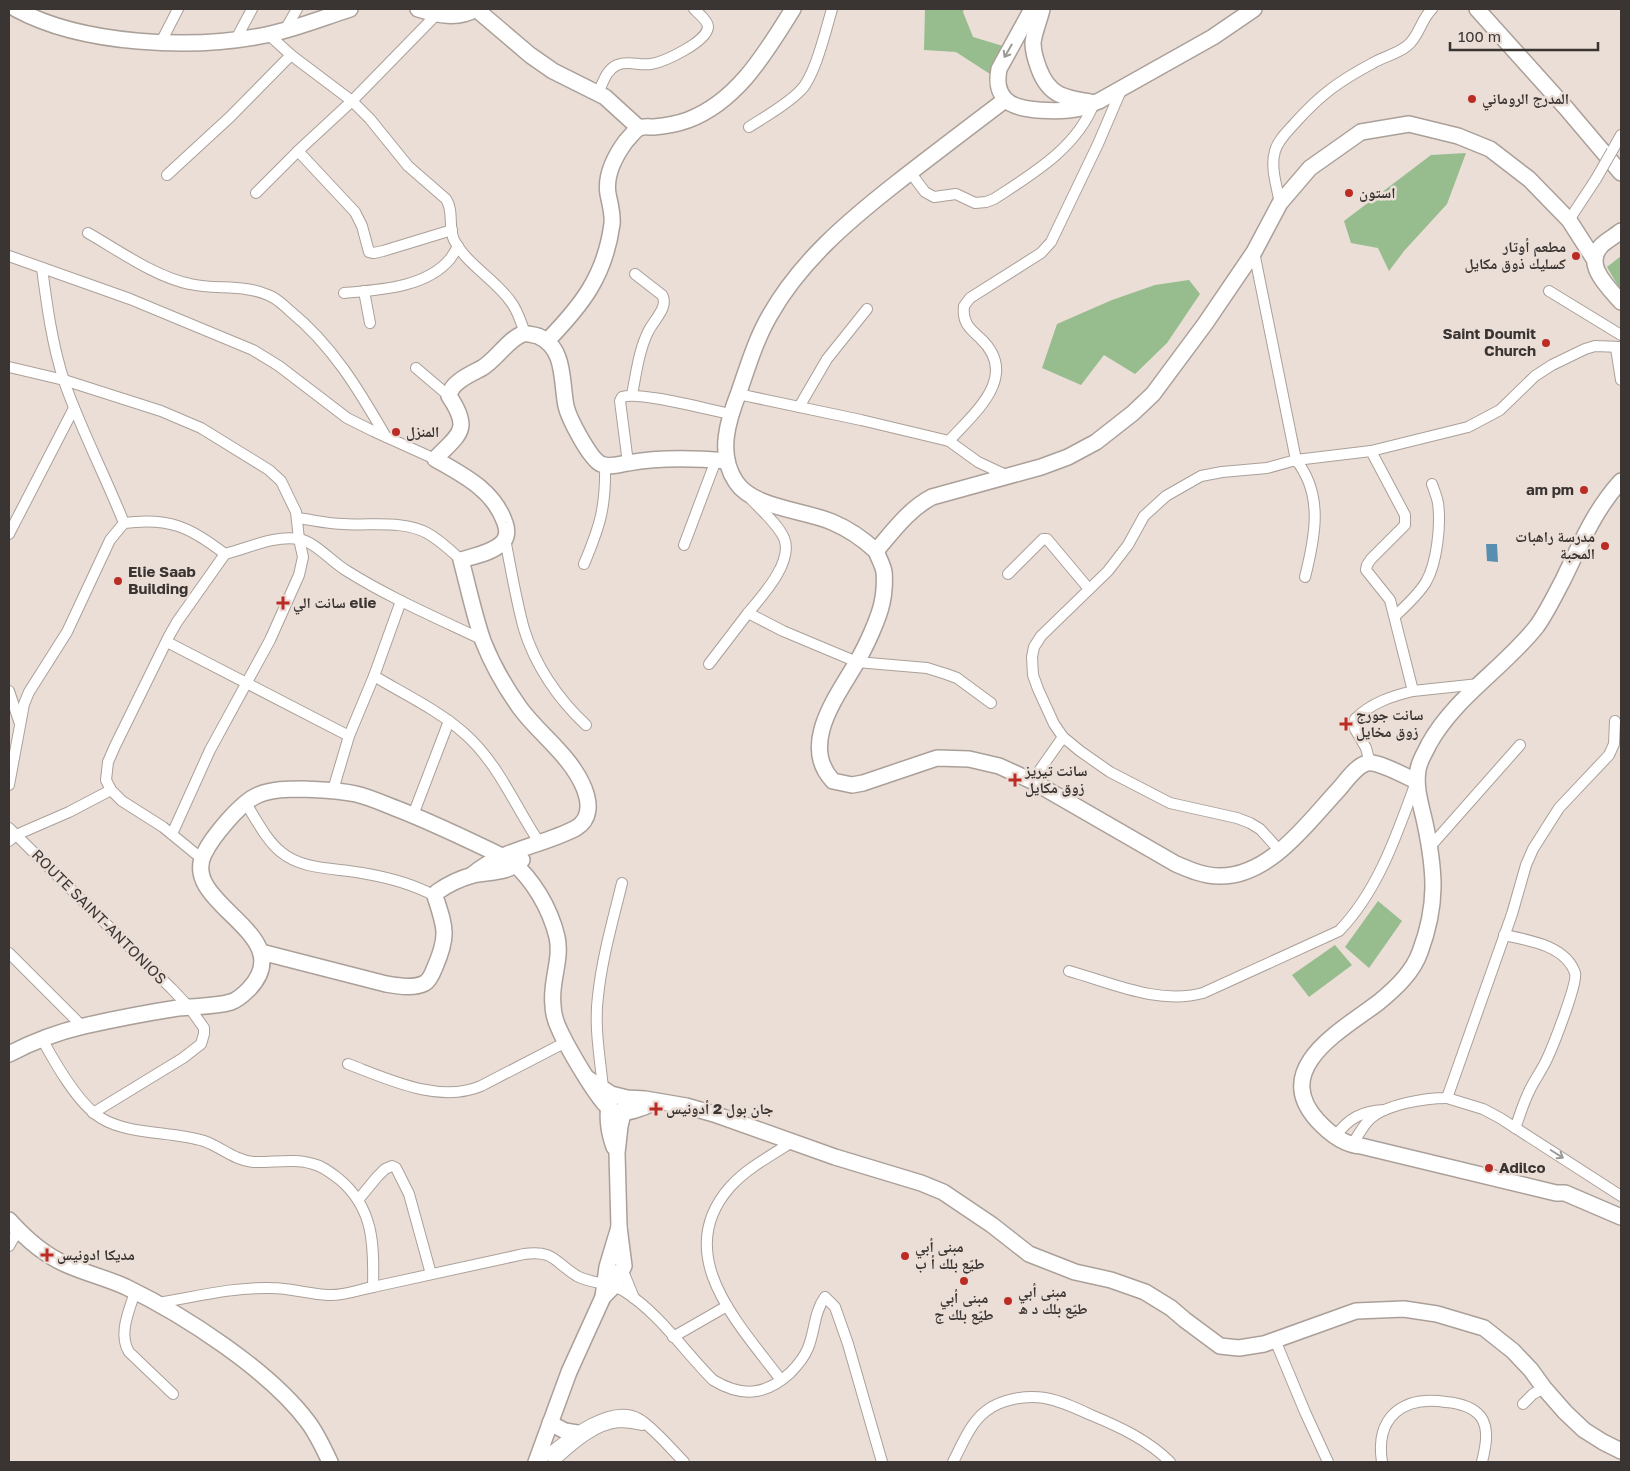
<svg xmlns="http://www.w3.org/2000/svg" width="1630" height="1471" viewBox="0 0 1630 1471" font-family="'Golos Text','Noto Naskh Arabic',sans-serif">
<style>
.green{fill:#97bc8e}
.water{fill:#598eb0}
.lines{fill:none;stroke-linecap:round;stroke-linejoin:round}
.street-casing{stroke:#aba099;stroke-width:12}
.secondary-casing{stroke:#aba099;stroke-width:18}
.street{stroke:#fff;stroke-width:10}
.secondary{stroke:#fff;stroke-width:15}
.street-bridge-casing{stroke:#aba099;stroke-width:12;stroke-linecap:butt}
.street-bridge{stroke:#fff;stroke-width:10}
.oneway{stroke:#9c9a99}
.poi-dot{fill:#ba2c24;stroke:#eaded7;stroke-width:2}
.labels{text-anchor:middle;stroke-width:5;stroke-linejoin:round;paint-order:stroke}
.poi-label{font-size:15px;font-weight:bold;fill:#3a3533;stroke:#eaded7;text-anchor:start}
.street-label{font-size:15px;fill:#3a3533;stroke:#eaded7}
</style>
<rect width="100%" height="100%" fill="#eaded7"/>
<g class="green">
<polygon points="925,9 964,9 963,12 973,37 1003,46 990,74 956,52 924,50"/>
<polygon points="1466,153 1447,204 1404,251 1389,271 1378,248 1351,243 1344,221 1431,155"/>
<polygon points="1621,256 1621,291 1607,267"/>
<polygon points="1189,280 1200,294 1167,343 1135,374 1104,355 1081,385 1042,368 1057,324 1112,300 1155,285"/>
<polygon points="1378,901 1402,921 1369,968 1345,947"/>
<polygon points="1335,945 1352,965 1309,997 1292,975"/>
</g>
<polygon class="water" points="1486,544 1497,544 1498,562 1487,561"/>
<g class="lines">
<defs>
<g id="street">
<polyline points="285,30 297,9"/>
<path d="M269,35L291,55L352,101L370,119L408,166L446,199C454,211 448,227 454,240C467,265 495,279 511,302C518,311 521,323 525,333"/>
<polyline points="236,39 252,9"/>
<polyline points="161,42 178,9"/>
<path d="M598,93C603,83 606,70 617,65C629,60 639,66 651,64C664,62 707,42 708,27C708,21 698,13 694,9"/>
<path d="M749,127C766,116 785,106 800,91C815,77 826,29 832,9"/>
<polyline points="298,151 355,212 362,226 369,252 374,253 383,251 452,230"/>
<polyline points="1612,151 1621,135"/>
<path d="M910,172L925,192L934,197L956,194L975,203L986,202L994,199C1032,174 1077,148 1094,103"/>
<polyline points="167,175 230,117 291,55"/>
<polyline points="256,193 298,151 352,101 437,14"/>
<path d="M1280,203C1277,187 1270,167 1275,151C1278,140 1288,131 1295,123C1320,95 1339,81 1373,63C1383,57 1397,54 1407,46C1419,37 1421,19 1432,9"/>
<polyline points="1569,220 1596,179"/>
<path d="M88,233C118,250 155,277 190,284C216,290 243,284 268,295C277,298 283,305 290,311C332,345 359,390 386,437"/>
<polyline points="1254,252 1296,460 1371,451 1405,515 1405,525 1371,559 1367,565 1366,570 1390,600 1413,691 1479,684"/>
<polyline points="9,256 130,299 253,350 279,366 347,418 373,431 435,459"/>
<path d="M42,268C47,306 52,344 64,381C81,430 105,475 124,523"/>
<polyline points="364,291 370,323"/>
<polyline points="1549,291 1621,335"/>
<path d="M344,293C378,290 426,288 450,259C453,255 456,250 458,246"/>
<polyline points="1616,348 1621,380"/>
<polyline points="9,367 64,380 161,411 201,428 269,470 281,481 296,512 299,539 303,557 299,575 270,640 210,750 172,834"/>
<polyline points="416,368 449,396"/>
<polyline points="738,394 861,420 949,441 978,462 1008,476"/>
<path d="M632,395C636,374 639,349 649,330C655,319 669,306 662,295L635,274"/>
<polyline points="799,407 827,359 867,309"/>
<path d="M949,441C974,413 1021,376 980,338C969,328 962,322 964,306L970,298L1041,253L1051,242L1098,144L1122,88"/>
<polyline points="1371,451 1468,427 1500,410 1535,376 1552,365 1585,349 1595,346 1621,347"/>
<path d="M628,463L620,401L622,397C640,391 709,410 731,414"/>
<path d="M751,499C762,511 777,523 784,538C794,562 762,596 748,613L783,631L857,662L927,668L946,674L957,678L991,703"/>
<path d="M298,518C313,520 328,524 344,524C371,526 403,520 427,533C440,540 450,550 461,560"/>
<polyline points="9,534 74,408"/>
<path d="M505,539C511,569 516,600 524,629C535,665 558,699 586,725"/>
<polyline points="684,545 716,460"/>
<path d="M584,564C600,526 606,507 605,465"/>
<polyline points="1008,574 1043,539 1047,539 1089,589"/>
<path d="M1395,616C1406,606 1418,595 1426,582C1437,563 1441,525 1438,503C1437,497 1434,490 1432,484"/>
<polyline points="167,642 349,736 374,676 401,601"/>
<polyline points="709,664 748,613"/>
<path d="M374,676C404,694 440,711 465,734C498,763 515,806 539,842"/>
<polyline points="9,691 19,721"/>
<path d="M1370,763L1366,748L1355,729V719C1371,703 1392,696 1413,691"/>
<polyline points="1032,781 1063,737"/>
<path d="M9,785L24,704L29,692L67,632L110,540L124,523C169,517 190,527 225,554C249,548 274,535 299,539C315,542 332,562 347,571C390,598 437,618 483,640"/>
<polyline points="333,790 349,736"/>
<path d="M245,802C256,819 266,840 281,852C302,870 336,868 362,873C386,877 413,884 435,896"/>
<polyline points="413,815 449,721"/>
<polyline points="9,828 172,989 189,1007 204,1028 204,1034 201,1044 183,1058 93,1113"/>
<polyline points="9,841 16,835 69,812 111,790"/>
<polyline points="1429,848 1520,745"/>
<path d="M1280,851L1260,829L1250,823L1237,818L1170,803L1110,772L1080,751L1063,737L1054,724L1038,689L1033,675L1032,657L1034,647L1041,636L1108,571L1128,545L1144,516L1166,496L1201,476L1222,472L1267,468L1296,460C1324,495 1315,537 1305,577"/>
<polyline points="202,859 163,827 122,801 111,790 106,780 108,762 115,746 169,636 177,622 225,554"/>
<path d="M1504,935C1529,940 1566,946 1575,973C1578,983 1553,1046 1547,1059C1541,1072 1532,1083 1527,1096C1522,1107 1519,1118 1515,1128"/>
<polyline points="9,953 82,1026"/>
<path d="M1069,971C1112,983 1158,1005 1203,993L1339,931C1378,891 1397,834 1416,782"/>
<path d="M42,1039C55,1063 78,1104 101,1118C128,1135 173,1131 204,1141C221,1147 234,1160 253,1162C272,1163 294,1158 313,1164C323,1166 331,1173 339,1179C374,1208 374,1245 373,1287C358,1290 343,1296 328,1295C309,1294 290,1288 271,1288C232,1287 195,1297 157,1303"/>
<path d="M348,1064C388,1079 439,1104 481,1086L566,1042"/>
<path d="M603,1088C600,1058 594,1026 598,996C602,958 613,920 622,883"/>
<polyline points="1447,1098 1483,1109 1500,1118 1621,1196"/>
<path d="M1336,1136C1348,1118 1363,1111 1384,1110"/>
<path d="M1351,1146C1357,1138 1362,1127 1369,1120C1385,1104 1426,1098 1447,1098L1512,914L1526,865L1533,849L1559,808L1609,755L1614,744L1615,721"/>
<polyline points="358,1200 377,1177 385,1169 392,1166 396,1168 409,1194 431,1274"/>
<polyline points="9,1246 18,1230"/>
<polyline points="619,1269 625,1276 634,1298"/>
<path d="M373,1287L524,1254C555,1250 554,1262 577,1276C592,1284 609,1282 624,1291C659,1313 684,1351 713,1380C741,1397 765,1396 790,1373C797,1366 804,1358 808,1348C815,1331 814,1312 825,1297L835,1307L848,1344L882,1462"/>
<path d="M135,1292C129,1311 118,1334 129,1352L173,1394"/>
<polyline points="673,1337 727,1306"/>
<polyline points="1275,1340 1305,1412 1328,1462"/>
<path d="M781,1380C740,1325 670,1255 730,1187C747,1168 772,1155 792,1142"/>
<polyline points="1523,1404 1533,1394 1544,1388"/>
<path d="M538,1462C561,1444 609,1401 639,1419C653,1427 672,1450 684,1462"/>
<path d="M553,1462C571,1446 594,1424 619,1422C627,1422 634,1423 642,1425"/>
<path d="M953,1462C962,1445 970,1423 986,1411C1001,1399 1026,1395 1045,1398C1061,1401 1076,1408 1091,1415C1120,1427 1148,1440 1170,1462"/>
<path d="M1382,1462C1375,1417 1403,1395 1446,1402C1458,1403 1473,1407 1481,1417C1490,1430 1485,1449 1482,1462"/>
</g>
<g id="secondary">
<path d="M16,9C82,45 193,50 266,35C295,29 322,18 350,9"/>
<path d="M418,9C438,15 457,20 476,9L530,55L553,71L605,97L639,128"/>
<path d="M1032,9L999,69C997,80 997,90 1005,99C1017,113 1064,112 1081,108C1087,107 1093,103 1099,101L1213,37L1254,9"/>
<path d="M1042,9C1040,19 1034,32 1033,43C1033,51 1036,61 1039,69C1049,96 1065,98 1090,102"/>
<polyline points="1477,9 1566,108 1621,173"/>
<path d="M1005,100C968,128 931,156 894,185C847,222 800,262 770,315C756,339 748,366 739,392C728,420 717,454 736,482C753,508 804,510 832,522C849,529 862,538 876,551C893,531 909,509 932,497L1041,467L1068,457L1096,442L1133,413L1153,394L1205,324L1254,252L1280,203L1310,168L1361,132L1409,124L1458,136L1490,149L1529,179L1569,220L1594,259"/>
<path d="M1621,231C1615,236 1607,240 1602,245C1582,264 1609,288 1621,302"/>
<path d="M547,341C582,305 605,276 612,224C613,214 610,204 608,194C605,176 615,156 626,141C629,138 635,130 639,128C643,126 650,127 654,127C665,126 677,124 688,120C738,101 766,52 793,9"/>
<path d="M1621,481C1595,509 1580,545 1563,580C1555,595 1547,612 1537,626C1504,668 1455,697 1429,744C1425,753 1419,761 1418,770C1415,788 1421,805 1425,823C1435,871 1438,904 1420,952C1413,972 1396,988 1379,1002C1344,1029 1270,1067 1317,1120C1328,1132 1344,1145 1361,1146L1556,1193H1565L1621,1217"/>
<path d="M876,551C878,557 883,565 884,572C885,581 884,595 882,603C879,618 866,646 858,660C839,694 798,744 833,781L852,785L863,783L937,758L969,759L999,766L1032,781L1176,864C1190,870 1204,876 1219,876C1270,877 1308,822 1339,789C1346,781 1356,766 1367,763C1378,761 1405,776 1416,781"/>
<path d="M472,875C502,849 542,846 576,828C591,819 590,803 584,788C571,756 540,735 520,708C505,687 492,664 483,641C474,615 468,586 461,560C474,556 491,553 501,544C507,539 508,531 505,523C494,490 463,475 435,459C459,434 472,430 449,396C451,382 471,374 482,368C497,359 509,338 523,334C528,333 533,335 538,336C566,348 561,382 566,406C569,419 590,459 601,464C609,468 620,464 628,463C661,457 693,458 727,461"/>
<path d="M261,952L386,984C398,986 414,989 425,983C430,980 433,972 435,967C449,935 445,927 435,896L437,892C447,885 462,878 473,875C493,871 506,874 522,860"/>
<path d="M9,1054C32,1042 58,1032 84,1026C115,1019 146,1013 178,1008C195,1006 214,1007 231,1002C238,1000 244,994 249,989C301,934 179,904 204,854C212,837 241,802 258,795C272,789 288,789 303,789C321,790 338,790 356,794C369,797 382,803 395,808C434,823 473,842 510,860C533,879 550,908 557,937C562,960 550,982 553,1005C553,1014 556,1023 560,1031C566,1044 602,1109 614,1112C625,1115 644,1108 654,1102"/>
<polyline points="587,1078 611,1094 627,1098 645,1099 686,1106 714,1114 835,1157 921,1183 943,1192 992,1225 1029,1254 1075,1272 1111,1280 1145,1292 1171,1308 1185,1320 1220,1346 1239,1348 1264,1344 1356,1311 1404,1309 1437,1314 1484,1328 1513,1351 1531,1370 1544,1388 1565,1412 1584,1430 1603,1442 1621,1451"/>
<path d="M610,1101C606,1117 609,1133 614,1147"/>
<path d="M9,1220C25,1238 43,1254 65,1264C85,1273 106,1278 126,1287C184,1315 269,1370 308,1422C317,1434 324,1449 330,1462"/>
<polyline points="603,1297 614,1286 624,1266 619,1227 617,1153 620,1126 625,1105"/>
<polyline points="550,1423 565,1431 577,1433"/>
<polyline points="536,1462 569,1372 603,1297 607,1267 619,1227"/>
</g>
</defs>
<use href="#street" class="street-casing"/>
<use href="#secondary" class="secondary-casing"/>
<use href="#street" class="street"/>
<use href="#secondary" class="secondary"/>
<defs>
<polyline id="street-bridge" points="1596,179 1612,151"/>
</defs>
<use href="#street-bridge" class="street-bridge-casing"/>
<use href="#street-bridge" class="street-bridge"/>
</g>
<defs><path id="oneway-shaft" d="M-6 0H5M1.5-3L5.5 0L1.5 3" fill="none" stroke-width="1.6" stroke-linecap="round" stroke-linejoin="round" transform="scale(1.25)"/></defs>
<g class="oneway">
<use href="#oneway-shaft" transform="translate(1008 51) rotate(120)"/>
<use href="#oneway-shaft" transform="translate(1557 1154) rotate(32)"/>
</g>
<g class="poi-dot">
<circle cx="1472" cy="99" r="5"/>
<circle cx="1349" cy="193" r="5"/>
<circle cx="1576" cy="256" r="5"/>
<circle cx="1546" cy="343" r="5"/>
<circle cx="396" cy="432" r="5"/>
<circle cx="1584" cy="490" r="5"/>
<circle cx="1605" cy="546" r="5"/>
<circle cx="118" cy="581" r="5"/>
<path d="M280.5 595.5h5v5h5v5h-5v5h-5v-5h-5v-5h5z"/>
<path d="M1343.5 716.5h5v5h5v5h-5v5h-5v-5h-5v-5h5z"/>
<path d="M1012.5 772.5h5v5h5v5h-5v5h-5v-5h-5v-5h5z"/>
<path d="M653.5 1101.5h5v5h5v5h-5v5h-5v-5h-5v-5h5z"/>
<circle cx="1489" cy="1168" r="5"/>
<path d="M44.5 1247.5h5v5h5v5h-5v5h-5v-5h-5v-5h5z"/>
<circle cx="905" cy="1256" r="5"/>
<circle cx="964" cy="1281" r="5"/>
<circle cx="1008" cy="1301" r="5"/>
</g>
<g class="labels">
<g class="poi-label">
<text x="1482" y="104">المدرج الروماني</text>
<text x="1359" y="198">استون</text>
<text x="1566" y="252" text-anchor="end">مطعم أوتار<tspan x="1566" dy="17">كسليك ذوق مكايل</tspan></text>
<text x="1536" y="339" text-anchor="end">Saint Doumit<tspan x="1536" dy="17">Church</tspan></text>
<text x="406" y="437">المنزل</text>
<text x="1574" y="495" text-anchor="end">am pm</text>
<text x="1595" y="542" text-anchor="end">مدرسة راهبات<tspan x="1595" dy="17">المحبة</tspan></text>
<text x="128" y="577">Elie Saab<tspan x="128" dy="17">Building</tspan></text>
<text x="293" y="608">سانت الي elie</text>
<text x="1356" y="720">سانت جورج<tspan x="1356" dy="17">زوق مخايل</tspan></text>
<text x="1025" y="776">سانت تيريز<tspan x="1025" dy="17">زوق مكايل</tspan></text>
<text x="666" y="1114">جان بول 2 أدونيس</text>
<text x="1499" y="1173">Adilco</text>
<text x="915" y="1252">مبنى أبي<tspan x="915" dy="17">طيّع بلك أ ب</tspan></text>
<text x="57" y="1260">مديكا ادونيس</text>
<text x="1018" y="1297">مبنى أبي<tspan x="1018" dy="17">طيّع بلك د ه</tspan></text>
<text x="964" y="1303" text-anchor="middle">مبنى أبي<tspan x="964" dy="17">طيّع بلك ج</tspan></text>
</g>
<g class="street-label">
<text transform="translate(99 917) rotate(45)" y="5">ROUTE SAINT-ANTONIOS</text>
</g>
</g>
<rect width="1630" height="1471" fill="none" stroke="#3a3533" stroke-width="20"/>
<path d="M1450 42v8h148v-8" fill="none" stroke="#3a3533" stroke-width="2.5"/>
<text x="1458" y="42" font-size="15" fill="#3a3533" stroke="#eaded7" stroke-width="4" paint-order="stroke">100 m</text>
</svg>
